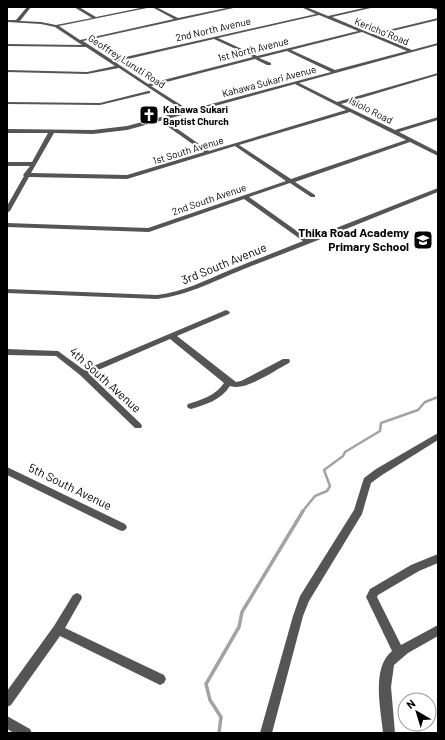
<svg xmlns="http://www.w3.org/2000/svg" width="445" height="740" viewBox="0 0 445 740" font-family="Barlow,sans-serif">
<style>
.lines{fill:none;stroke-linecap:round;stroke-linejoin:round}
.stream-far1{stroke:#a3a3a3;stroke-width:2.5}
.stream{stroke:#a3a3a3;stroke-width:3.5}
.minor{fill:#555;fill-rule:evenodd}
.labels{text-anchor:middle;stroke-width:4;stroke-linejoin:round;paint-order:stroke}
.far-street-label{font-size:10px;fill:#000;stroke:#fff}
.far-poi-label{font-size:10px;font-weight:bold;fill:#000;stroke:#fff;text-anchor:start}
.poi-label{font-size:12px;font-weight:bold;fill:#000;stroke:#fff;text-anchor:end}
.street-label{font-size:12px;fill:#000;stroke:#fff}
</style>
<rect width="100%" height="100%" fill="#fff"/>
<g class="lines">
<polyline class="stream-far1" points="302,512 315,496 327,491 330,486 324,470 343,456 345,452 380,431 381,423 418,410 425,402 438,397"/>
<polyline class="stream" points="219,733 221,717 210,700 206,684 239,627 242,612 303,511"/>
<g class="minor">
<path d="M27,7H31L20,21L41,22L56,25L92,18L74,7H79L96,17L145,7H156L178,18L231,7H238L83,41L112,60L316,14L301,7H306L328,16L368,7H375L332,17L372,34L438,18V20L376,35L412,50L438,43V45L299,83L337,102L438,73V75L341,104L395,130L438,117V120L399,132L438,152V156L410,142L295,182L315,195V197H311L290,183L249,197L308,239L438,188V192C375,217 312,243 249,267C218,279 190,295 157,299L7,293V289L157,295C183,292 206,280 230,270C254,260 279,251 303,241L244,199L149,232L7,227V223L148,228L286,181L235,146L127,179L29,177L10,211L7,213V206L24,176L23,175L30,166H7V162H32L48,133H7V129L93,130L127,126L184,111L119,68L87,74L7,72V70L87,72L115,66L86,47L7,46V44L82,45L55,27L41,24L7,22V20H16ZM152,7L174,19L80,40L59,26ZM319,15L358,31L257,56L218,38ZM362,32L407,51L335,70L291,50ZM214,39L253,57L148,84L115,62ZM287,51L331,72L189,110L151,86L255,59L267,65H271V63L259,58ZM295,84L346,110L209,151L169,123L166,125L167,126L204,152L127,175L31,173L54,133L93,134L127,130ZM350,112L406,140L291,179L239,145Z"/>
<polygon points="430,7 438,8 438,10 431,8"/>
<polygon points="148,91 150,91 150,93 100,105 7,104 7,102 100,103"/>
<path d="M226,310L230,312L229,314L177,336L236,382L241,381L283,359H289L290,361L289,363C275,370 245,392 230,386C221,400 207,404 191,409L188,408L187,406L188,404C203,399 215,396 224,383L170,339L89,374L141,424L142,426L141,428H135L80,375L56,356L7,355V349L58,351L84,370Z"/>
<polygon points="438,433 438,440 382,475 371,483 362,514 309,601 303,616 272,733 260,733 293,616 300,596 354,510 364,478 376,469"/>
<polygon points="7,467 125,524 127,527 125,530 122,531 119,530 7,475"/>
<path d="M438,554V563L419,571L378,595L377,597L401,645L438,625V636L408,653L394,665L391,687L395,733H383C381,709 371,668 392,651L366,597L370,589L411,565Z"/>
<polygon points="77,593 81,595 82,598 65,628 164,675 166,679 164,683 160,685 156,683 60,636 11,705 7,707 7,691 54,626 73,595"/>
<polygon points="7,716 30,729 32,733 14,733 7,729"/>
</g>
</g>
<defs>
<symbol id="church-square" viewBox="-11 -11 22 22"><rect x="-9" y="-9" width="18" height="18" rx="4" fill="#000" stroke="#fff"/><path d="M-1.2-6h2.4v3.5h3.3v2.4h-3.3V6h-2.4V-.1h-3.3v-2.4h3.3Z" fill="#fff"/></symbol>
<symbol id="school-square" viewBox="-11 -11 22 22"><rect x="-9" y="-9" width="18" height="18" rx="4" fill="#000" stroke="#fff"/><path d="M0-5L7-2L0 1L-7-2ZM-4 1L0 2.5L4 1V4Q0 6-4 4Z" fill="#fff"/></symbol>
</defs>
<g fill-rule="evenodd">
<use href="#church-square" x="138" y="104" width="22" height="22"/>
<use href="#school-square" x="412" y="229" width="22" height="22"/>
</g>
<g class="labels">
<g class="far-street-label">
<text transform="translate(213 29) rotate(-13)" y="4">2nd North Avenue</text>
<text transform="translate(382 31) rotate(22)" y="4">Kericho Road</text>
<text transform="translate(253 49) rotate(-14)" y="4">1st North Avenue</text>
<text transform="translate(127 61) rotate(33)" y="4">Geoffrey Luruti Road</text>
<text transform="translate(269 81) rotate(-15)" y="4">Kahawa Sukari Avenue</text>
<text transform="translate(371 110) rotate(27)" y="4">Isiolo Road</text>
<text transform="translate(188 150) rotate(-17)" y="4">1st South Avenue</text>
<text transform="translate(209 199) rotate(-19)" y="4">2nd South Avenue</text>
</g>
<g class="far-poi-label">
<text x="163" y="113">Kahawa Sukari<tspan x="163" dy="12">Baptist Church</tspan></text>
</g>
<g class="poi-label">
<text x="409" y="237">Thika Road Academy<tspan x="409" dy="14">Primary School</tspan></text>
</g>
<g class="street-label">
<text transform="translate(224 264) rotate(-22)" y="4">3rd South Avenue</text>
<text transform="translate(105 380) rotate(42)" y="4">4th South Avenue</text>
<text transform="translate(70 487) rotate(26)" y="4">5th South Avenue</text>
</g>
</g>
<rect width="445" height="740" fill="none" stroke="#000000" stroke-width="16"/>
<g transform="translate(417 712) rotate(322)"><circle r="19" fill="#ffffff" stroke="#999999"/>
<path d="M0-3L7 15L0 10L-7 15Z" fill="#000000"/>
<text y="-6" font-size="11" font-weight="bold" text-anchor="middle" fill="#000000">N</text>
</g>
</svg>
